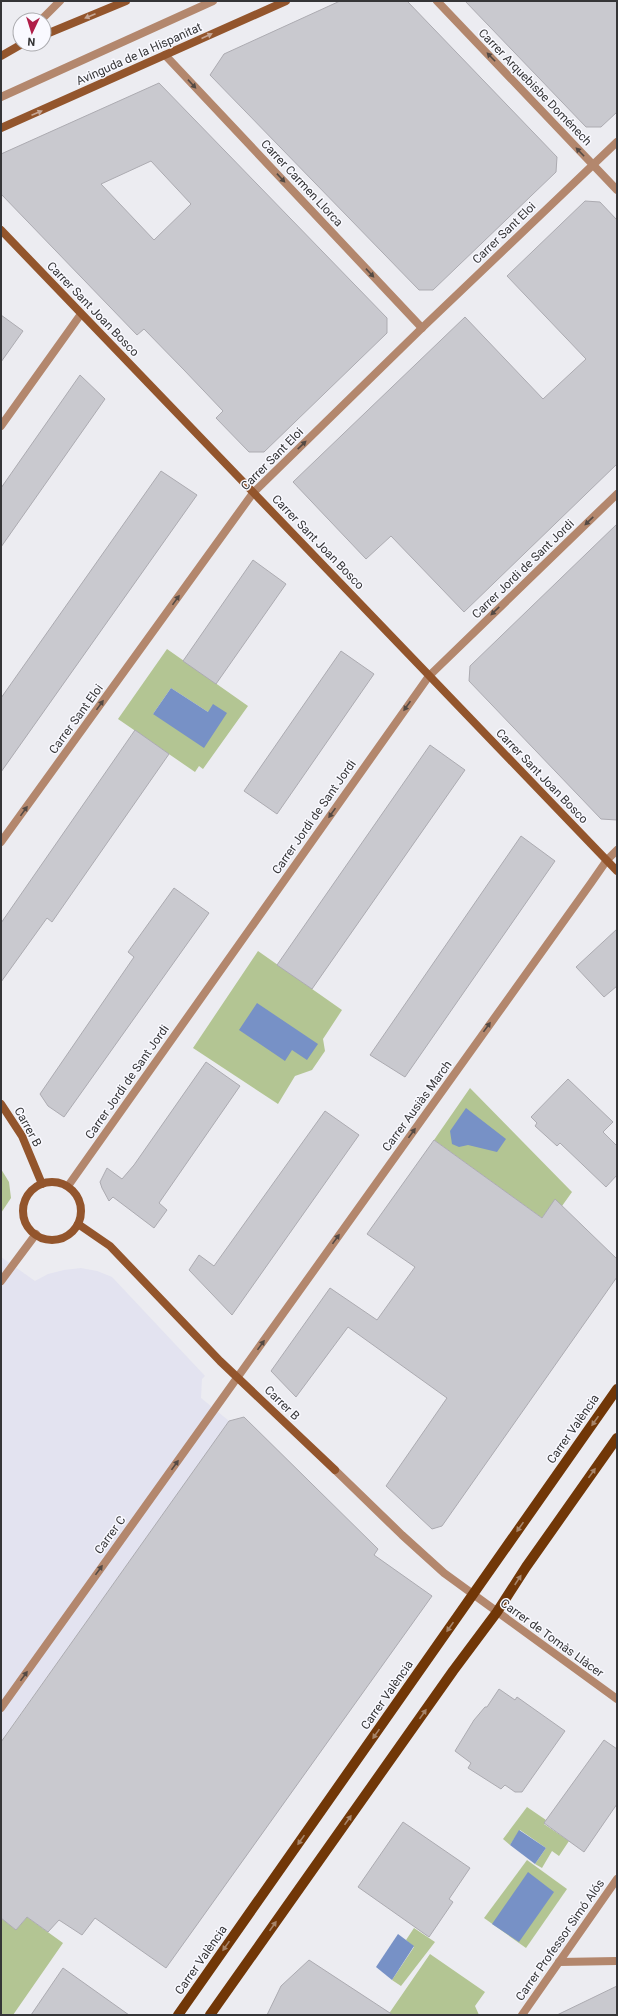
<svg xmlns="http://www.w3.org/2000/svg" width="618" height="2016" viewBox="0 0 618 2016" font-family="Roboto,sans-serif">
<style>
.built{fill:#e3e3f0}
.green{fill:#b3c593;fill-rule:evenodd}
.water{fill:#7791c6}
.building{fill:#c9c9cf;stroke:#acabb1;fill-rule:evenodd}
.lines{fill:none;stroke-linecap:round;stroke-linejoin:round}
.street{stroke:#b3876d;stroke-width:8}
.secondary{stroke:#93552c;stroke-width:8}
.primary{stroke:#713707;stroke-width:10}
.oneway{fill:#c6a796}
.oneway2{fill:#544a44}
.oneway3{fill:#a7856a}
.labels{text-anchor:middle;stroke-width:3;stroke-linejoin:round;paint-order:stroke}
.street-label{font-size:12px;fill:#353537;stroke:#f9f9ff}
</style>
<rect width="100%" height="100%" fill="#ececf1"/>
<polygon class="built" points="1,1257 35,1281 48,1274 64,1270 81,1268 97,1271 112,1277 205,1376 202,1379 201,1398 229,1421 1,1741"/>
<g class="green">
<path d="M167,649L248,706L203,769L199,766L195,772L118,719ZM171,688L208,712L153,714Z"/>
<polygon points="258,951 342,1010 323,1039 325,1051 312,1070 295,1076 278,1104 193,1048"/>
<polygon points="470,1088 572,1192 562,1206 555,1200 542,1218 434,1140"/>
<polygon points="1,1169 9,1182 11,1198 1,1213"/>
<polygon points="527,1807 546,1820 544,1824 569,1841 559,1856 552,1851 542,1868 535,1864 546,1848 520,1830 510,1845 503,1839"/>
<polygon points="527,1860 567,1889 526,1948 484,1918"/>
<polygon points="27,1917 63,1943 13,2015 1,2015 1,1918 16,1930"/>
<polygon points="414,1928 435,1942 401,1986 392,1980 414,1947 406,1940"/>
<polygon points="430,1954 485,1992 475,2006 479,2015 388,2015"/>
</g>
<g class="water">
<polygon points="171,688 208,712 213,704 227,713 204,748 153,714"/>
<polygon points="257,1003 318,1044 307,1060 292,1050 285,1061 239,1030"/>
<polygon points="466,1108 506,1139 497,1152 468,1145 459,1147 452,1144 450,1131"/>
<polygon points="519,1830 546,1848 535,1864 510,1845"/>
<polygon points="528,1872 554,1892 519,1942 492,1924"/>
<polygon points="398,1934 414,1946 392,1980 376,1967"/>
</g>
<g class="building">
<polygon points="340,1 407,1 557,157 556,172 433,290 419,290 210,75 224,54"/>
<polygon points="465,1 617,1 617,112 601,127 586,127"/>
<path d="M159,83L387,318V333L264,452H249L216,418L223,411L184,370L144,329L137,335L1,194V154ZM151,161L191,204L154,240L101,184Z"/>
<polygon points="585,201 600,202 617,220 617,464 464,612 391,536 366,559 293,482 465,317 543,399 586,359 507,276"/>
<polygon points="1,315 23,331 1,362"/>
<polygon points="80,375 105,399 1,547 1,488"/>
<polygon points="161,471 197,495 1,772 1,698"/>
<polygon points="617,524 617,820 601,819 469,681 470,666"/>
<polygon points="253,560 286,584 216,684 183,661"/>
<polygon points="341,651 374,674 277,814 244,791"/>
<polygon points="135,730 169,754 52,922 47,918 1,982 1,923"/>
<polygon points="430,745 465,770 312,989 277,965"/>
<polygon points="521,836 555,861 405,1077 370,1055"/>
<polygon points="174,888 209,913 64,1117 48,1106 40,1094 134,957 128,952"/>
<polygon points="617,929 617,986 604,997 576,967"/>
<polygon points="206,1062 240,1086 159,1203 167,1210 154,1228 113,1197 109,1201 102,1188 100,1182 107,1168 122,1179 134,1165"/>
<polygon points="568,1079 613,1122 603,1132 617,1146 617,1175 606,1187 560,1143 557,1146 535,1126 537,1123 531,1117"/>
<polygon points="325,1111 359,1135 232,1315 189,1270 199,1255 214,1266"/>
<polygon points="434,1140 542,1218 555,1199 617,1259 617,1277 442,1526 432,1529 386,1486 447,1398 348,1327 296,1397 271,1371 330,1288 377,1320 415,1267 367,1234"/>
<polygon points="244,1417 378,1549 374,1555 432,1596 166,1968 95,1918 82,1935 59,1920 48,1932 27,1917 16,1930 1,1918 1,1742 229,1421"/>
<polygon points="499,1689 515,1700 517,1697 565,1731 522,1792 515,1792 505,1785 501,1789 468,1768 471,1763 455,1751 474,1720 485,1707 487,1707"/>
<polygon points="604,1740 617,1749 617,1804 584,1852 544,1823"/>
<polygon points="403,1822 470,1868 449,1899 453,1902 429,1937 358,1887"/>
<polygon points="309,1960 393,2015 267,2015 281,1986"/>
<polygon points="63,1968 129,2015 31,2015"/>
<polygon points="617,1986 617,2015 557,2015"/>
</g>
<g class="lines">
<g class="street">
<polyline points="437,1 617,190"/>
<polyline points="41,20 60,1"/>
<polyline points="165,55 422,328"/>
<polyline points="1,97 213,1"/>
<polyline points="1,426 81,314"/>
<polyline points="1,842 253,493 422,328 617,142"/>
<polyline points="68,1186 429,676 617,494"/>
<polyline points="1,1281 36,1234"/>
<polyline points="335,1470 402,1535 444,1573 617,1699"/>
<polyline points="1,1708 591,883 607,860 617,850"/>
<polyline points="559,1962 617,1961"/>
<polyline points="522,2015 617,1879"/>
</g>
<g class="secondary">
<polyline points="44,35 126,1"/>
<polyline points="1,56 22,44"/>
<polyline points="1,128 286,1"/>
<polyline points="1,230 617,871"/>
<polyline points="1,1104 22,1136 42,1184"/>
<circle cx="52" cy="1211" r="29"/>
<polyline points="78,1224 110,1246 220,1361 335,1470"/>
</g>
<g class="primary">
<polyline points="178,2015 617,1389"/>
<polyline points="210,2015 453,1671 497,1612 526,1567 617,1438"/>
</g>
</g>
<defs><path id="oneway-solid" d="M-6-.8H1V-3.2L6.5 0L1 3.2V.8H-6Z"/></defs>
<g class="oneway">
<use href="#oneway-solid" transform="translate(90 16) rotate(157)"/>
<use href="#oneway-solid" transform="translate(207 36) rotate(-24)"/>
<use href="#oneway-solid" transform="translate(37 113) rotate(-23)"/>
</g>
<g class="oneway2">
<use href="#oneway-solid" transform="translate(491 57) rotate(-134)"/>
<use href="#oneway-solid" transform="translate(192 84) rotate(47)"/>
<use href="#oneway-solid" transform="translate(580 152) rotate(-134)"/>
<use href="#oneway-solid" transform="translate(281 178) rotate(47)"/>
<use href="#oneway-solid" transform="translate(370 273) rotate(47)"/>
<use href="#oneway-solid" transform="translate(302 445) rotate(-44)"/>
<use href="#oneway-solid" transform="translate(589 521) rotate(136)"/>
<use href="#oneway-solid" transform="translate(176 600) rotate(-54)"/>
<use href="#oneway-solid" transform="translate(495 611) rotate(136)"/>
<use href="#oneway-solid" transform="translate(100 705) rotate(-54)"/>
<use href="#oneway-solid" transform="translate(407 706) rotate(125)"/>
<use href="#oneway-solid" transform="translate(24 811) rotate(-54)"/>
<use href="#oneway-solid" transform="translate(332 813) rotate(125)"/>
<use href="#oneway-solid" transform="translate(487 1027) rotate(-54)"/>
<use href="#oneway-solid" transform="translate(412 1133) rotate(-54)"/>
<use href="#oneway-solid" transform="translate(336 1239) rotate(-54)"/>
<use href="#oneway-solid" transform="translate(261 1345) rotate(-54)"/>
<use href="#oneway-solid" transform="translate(175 1465) rotate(-54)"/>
<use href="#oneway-solid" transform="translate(99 1570) rotate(-54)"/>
<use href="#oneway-solid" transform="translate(24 1676) rotate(-54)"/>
</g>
<g class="oneway3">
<use href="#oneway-solid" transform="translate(595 1421) rotate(125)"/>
<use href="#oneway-solid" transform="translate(592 1473) rotate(-54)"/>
<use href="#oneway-solid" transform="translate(520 1527) rotate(125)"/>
<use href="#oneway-solid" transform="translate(518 1580) rotate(-57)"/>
<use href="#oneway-solid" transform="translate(450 1627) rotate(125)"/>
<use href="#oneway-solid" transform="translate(423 1714) rotate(-55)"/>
<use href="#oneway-solid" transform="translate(376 1734) rotate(125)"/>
<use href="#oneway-solid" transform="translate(348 1820) rotate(-55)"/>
<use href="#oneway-solid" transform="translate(301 1840) rotate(125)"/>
<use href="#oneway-solid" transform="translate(273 1926) rotate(-55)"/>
<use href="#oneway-solid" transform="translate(226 1946) rotate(125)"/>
</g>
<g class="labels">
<g class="street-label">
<text transform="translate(139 54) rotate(-24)" y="4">Avinguda de la Hispanitat</text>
<text transform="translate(535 87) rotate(46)" y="4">Carrer Arquebisbe Doménech</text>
<text transform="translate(302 183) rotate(47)" y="4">Carrer Carmen Llorca</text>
<text transform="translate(504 233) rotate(-44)" y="4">Carrer Sant Eloi</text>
<text transform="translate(93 309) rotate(46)" y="4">Carrer Sant Joan Bosco</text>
<text transform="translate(272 459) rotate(-45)" y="4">Carrer Sant Eloi</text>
<text transform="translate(318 542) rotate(46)" y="4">Carrer Sant Joan Bosco</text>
<text transform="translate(523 569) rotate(-44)" y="4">Carrer Jordi de Sant Jordi</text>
<text transform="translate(76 719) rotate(-54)" y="4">Carrer Sant Eloi</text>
<text transform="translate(542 776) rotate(46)" y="4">Carrer Sant Joan Bosco</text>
<text transform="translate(314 817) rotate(-55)" y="4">Carrer Jordi de Sant Jordi</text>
<text transform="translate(127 1082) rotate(-55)" y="4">Carrer Jordi de Sant Jordi</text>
<text transform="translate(417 1106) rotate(-54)" y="4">Carrer Ausiàs March</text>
<text transform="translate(28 1127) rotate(61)" y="4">Carrer B</text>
<text transform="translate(282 1403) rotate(44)" y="4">Carrer B</text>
<text transform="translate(573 1429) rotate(-55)" y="4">Carrer València</text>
<text transform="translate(110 1535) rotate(-54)" y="4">Carrer C</text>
<text transform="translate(552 1638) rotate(36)" y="4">Carrer de Tomàs Llàcer</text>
<text transform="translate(387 1695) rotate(-55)" y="4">Carrer València</text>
<text transform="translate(560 1940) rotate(-55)" y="4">Carrer Professor Simó Alós</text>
<text transform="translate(201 1960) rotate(-55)" y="4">Carrer València</text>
</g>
</g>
<rect width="618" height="2016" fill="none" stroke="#353537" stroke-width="4"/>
<g transform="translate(32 32) rotate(184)"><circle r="19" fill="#f9f9ff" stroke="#ababaf"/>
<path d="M0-3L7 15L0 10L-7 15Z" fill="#b01d48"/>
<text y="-6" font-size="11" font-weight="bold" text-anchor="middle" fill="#353537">N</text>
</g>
</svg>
